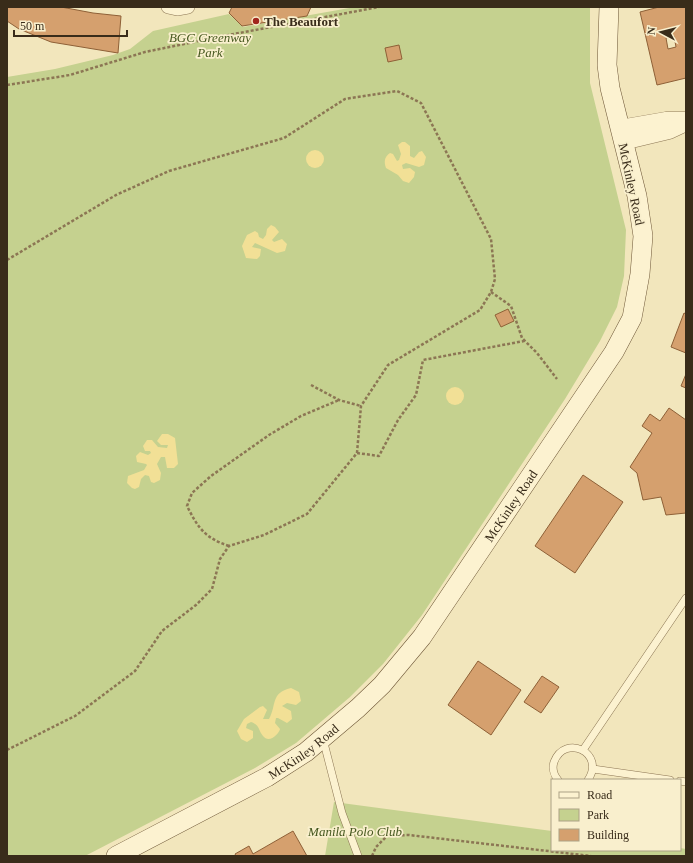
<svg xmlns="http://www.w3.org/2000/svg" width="693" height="863" viewBox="0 0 693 863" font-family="'Times New Roman',serif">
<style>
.green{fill:#c5d18f}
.sand{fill:#f2e096}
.building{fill:#d5a06e;stroke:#8e6037;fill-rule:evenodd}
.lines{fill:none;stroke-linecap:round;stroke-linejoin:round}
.service-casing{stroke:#8c7654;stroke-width:8}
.minor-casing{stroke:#8c7654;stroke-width:14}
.tertiary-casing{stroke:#8c7654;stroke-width:17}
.secondary-casing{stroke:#6d5637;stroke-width:20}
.path{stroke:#8c7654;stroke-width:2.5;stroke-dasharray:3 2;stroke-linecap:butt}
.service{stroke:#fcf2d0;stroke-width:7}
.minor{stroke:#fcf2d0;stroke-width:13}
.tertiary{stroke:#fcf2d0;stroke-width:16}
.secondary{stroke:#fcf2d0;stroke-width:19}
.poi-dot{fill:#a1261d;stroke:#f9efcd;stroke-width:1.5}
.labels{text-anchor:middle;stroke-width:3.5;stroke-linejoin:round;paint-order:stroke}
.poi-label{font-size:13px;font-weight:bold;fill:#392c1a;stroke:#f9efcd;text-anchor:start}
.park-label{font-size:13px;font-style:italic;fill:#46581f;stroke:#f9efcd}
.street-label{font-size:13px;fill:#392c1a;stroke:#f9efcd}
</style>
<rect width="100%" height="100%" fill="#f2e6bc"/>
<g class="green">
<polygon points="355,7 590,7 590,83 626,230 624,276 617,307 600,341 565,399 422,615 383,664 350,697 296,743 255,768 85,856 7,856 7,77 55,69 113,55 130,49 153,31 229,14 243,27"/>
<polygon points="334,802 552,831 552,850 680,850 680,848 686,849 686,856 325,856"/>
</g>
<g class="sand">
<path d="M402,142H405L410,146V156L414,158L419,152L422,151L426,157L424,165L419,167L406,163L402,165L403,169L410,168L415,172L414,177L409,183L403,181L398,175L386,168C384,162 384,157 390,153L393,154L397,161L399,160L401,154L398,145Z"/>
<circle cx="315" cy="159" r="9"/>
<polygon points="271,225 275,227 279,232 272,240 274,242 282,239 287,244 285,251 277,253 255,243 252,247 261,249 260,256 257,259 246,258 242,246 247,235 255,231 258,233 259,237 263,239 266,235 267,229"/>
<circle cx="455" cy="396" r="9"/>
<polygon points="162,434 168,434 175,438 178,464 174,468 167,468 165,457 161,457 157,464 161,473 160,480 154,483 151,482 149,476 145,475 141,479 139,487 135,489 132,488 127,483 128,476 144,470 147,465 146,464 137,462 136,456 140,452 148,455 151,453 150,451 145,451 143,446 147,440 152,440 158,447 167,448 168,445 161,445 157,441"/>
<path d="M291,688L299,692L301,701L296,705L287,703L282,706L291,711L292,719L287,723L278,718H276L275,723L280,729C279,734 269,744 263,736C258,730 260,725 251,722L247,724L246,728L253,731V738L247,742L241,739L237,731L244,719L260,707L263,706L267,710L263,719H269C277,705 270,693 291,688Z"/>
</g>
<g class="building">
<polygon points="7,7 61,7 93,13 121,16 118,53 51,42 19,29 7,21"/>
<polygon points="232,7 311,7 307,16 242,26 229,13"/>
<path d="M659,7H686V78L657,85L640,12ZM674,36L676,47L668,49L666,38Z"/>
<polygon points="399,45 402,59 388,62 385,48"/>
<polygon points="508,309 514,321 501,327 495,315"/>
<polygon points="684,313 686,314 686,353 671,347"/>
<polygon points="686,374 686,388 681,386"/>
<polygon points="669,408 686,420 686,513 666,515 661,497 643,500 637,473 630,467 652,433 642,426 650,414 660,421"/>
<polygon points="583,475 623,502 575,573 535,546"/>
<polygon points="478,661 521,690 491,735 448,705"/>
<polygon points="542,676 559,687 541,713 524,702"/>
<polygon points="293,831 307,856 236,856 235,854 249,846 253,854"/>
</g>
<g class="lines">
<defs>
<g id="service">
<polyline points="323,739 342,813 358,856"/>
<polyline points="583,750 686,598"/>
<polyline points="593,769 670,780"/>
<path d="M558,780C554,775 552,768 554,762C565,733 606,753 588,780"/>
<polyline points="680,781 686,782"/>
</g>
<polyline id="minor" points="168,7 177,9 188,7"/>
<g id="tertiary">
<polyline points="620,128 666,120 686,120"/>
<polyline points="623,142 669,131 686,123"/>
</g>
<g id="secondary">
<path id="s1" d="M116,856L267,777L306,752L358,708L382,685L422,637L614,352L632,318L640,274L643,236L637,196L610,88L607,65L609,7"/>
</g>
</defs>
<use href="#service" class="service-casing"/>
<use href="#minor" class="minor-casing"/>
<use href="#tertiary" class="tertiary-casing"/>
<use href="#secondary" class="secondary-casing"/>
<g class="path">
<polyline points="7,85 70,75 145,52 223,36 379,7"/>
<polyline points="7,260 116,195 169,171 284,138 345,99 397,91 421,103 491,239 495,279 491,292 480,310 388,365 361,406 357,453 307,514 264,535 229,546 220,559 212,589 196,605 162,631 135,671 75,716 7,750"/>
<polyline points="491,292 511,306 522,338 537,353 557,379"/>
<polyline points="311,385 339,400 361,406"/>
<polyline points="357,453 379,456 398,420 416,395 423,360 524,341"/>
<path d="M229,546C205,538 198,528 187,506L192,493L211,476L269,435L301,416L339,400"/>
<polyline points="372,856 376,847 387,836 409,835 591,856"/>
</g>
<use href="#service" class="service"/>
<use href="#minor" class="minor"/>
<use href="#tertiary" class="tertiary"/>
<use href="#secondary" class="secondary"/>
</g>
<circle class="poi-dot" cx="256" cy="21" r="4"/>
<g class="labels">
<g class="poi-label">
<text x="264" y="26">The Beaufort</text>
</g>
<g class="park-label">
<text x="210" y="42">BGC Greenway<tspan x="210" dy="15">Park</tspan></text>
<text x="355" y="836">Manila Polo Club</text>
</g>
<g class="street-label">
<text transform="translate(632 184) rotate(78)" y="5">McKinley Road</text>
<text dy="5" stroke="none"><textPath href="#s1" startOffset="539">McKinley Road</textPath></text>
<text dy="5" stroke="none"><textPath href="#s1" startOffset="215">McKinley Road</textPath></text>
</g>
</g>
<rect width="693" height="863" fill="none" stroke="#392c1a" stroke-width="16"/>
<rect x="551" y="779" width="130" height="72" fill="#f9efcd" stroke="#aca185"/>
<rect x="559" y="792" width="20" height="6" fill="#fcf2d0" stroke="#aca185"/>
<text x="587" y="799" font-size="12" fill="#392c1a">Road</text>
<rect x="559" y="809" width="20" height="12" fill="#c5d18f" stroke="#aca185"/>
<text x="587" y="819" font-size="12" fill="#392c1a">Park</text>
<rect x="559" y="829" width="20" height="12" fill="#d5a06e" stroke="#aca185"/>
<text x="587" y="839" font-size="12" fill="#392c1a">Building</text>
<g transform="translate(661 32) rotate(277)" stroke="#f9efcd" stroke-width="3" paint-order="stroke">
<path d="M0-3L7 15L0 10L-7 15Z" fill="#392c1a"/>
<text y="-6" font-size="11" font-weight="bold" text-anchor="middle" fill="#392c1a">N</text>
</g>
<path d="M14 30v6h113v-6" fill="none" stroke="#392c1a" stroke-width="2"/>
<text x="20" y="30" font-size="12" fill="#392c1a" stroke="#f9efcd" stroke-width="3" paint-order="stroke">50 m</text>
</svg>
